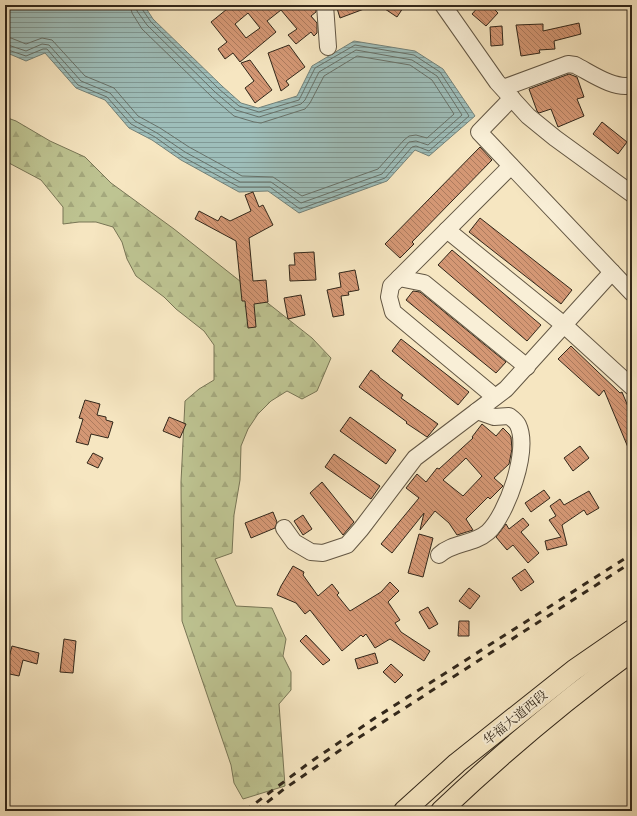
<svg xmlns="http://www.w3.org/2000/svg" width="637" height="816" viewBox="0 0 637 816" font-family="'Gentium Book Plus','Noto Serif SC',serif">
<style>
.forest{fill:url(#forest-firs);stroke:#787656}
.water{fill:url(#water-rules);stroke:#73827a}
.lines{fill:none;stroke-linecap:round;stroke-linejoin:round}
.shore{stroke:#68726a;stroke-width:1}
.building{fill:url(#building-back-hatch);stroke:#32271a;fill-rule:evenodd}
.minor-casing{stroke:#635744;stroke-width:18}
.major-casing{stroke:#32271a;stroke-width:22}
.minor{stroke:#f9efd7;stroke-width:16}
.major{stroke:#f6e6c1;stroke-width:20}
.rail{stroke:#32271a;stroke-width:3;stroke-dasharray:7 7;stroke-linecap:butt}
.labels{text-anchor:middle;stroke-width:4;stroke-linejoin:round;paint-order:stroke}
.street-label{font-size:13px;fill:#32271a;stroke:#f9efd7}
</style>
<defs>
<pattern id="forest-firs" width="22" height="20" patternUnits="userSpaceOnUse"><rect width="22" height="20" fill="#bec492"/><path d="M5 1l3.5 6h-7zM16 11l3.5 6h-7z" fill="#a4a87d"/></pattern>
<pattern id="water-rules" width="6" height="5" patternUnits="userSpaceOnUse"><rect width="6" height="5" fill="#9ebeba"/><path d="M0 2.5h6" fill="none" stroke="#819a96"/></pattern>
<pattern id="building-back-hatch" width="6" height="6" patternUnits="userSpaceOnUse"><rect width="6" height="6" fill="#d49774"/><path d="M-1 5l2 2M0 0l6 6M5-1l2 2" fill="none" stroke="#ad7b5e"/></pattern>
</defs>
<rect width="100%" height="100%" fill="#f6e6c1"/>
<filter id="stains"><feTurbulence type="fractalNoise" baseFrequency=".005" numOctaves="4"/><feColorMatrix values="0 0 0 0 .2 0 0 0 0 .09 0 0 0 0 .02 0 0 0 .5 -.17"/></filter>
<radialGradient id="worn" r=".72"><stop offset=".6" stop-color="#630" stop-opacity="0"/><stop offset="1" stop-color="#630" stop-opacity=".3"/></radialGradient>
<polygon class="forest" points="5,117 16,121 50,141 85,157 111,183 174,229 312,338 331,358 317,391 302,399 287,391 271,401 258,414 248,429 241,446 240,480 234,515 232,553 215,559 236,606 272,608 286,639 283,656 291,672 291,690 279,704 285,786 243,799 234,783 231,765 182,621 181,482 185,401 199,389 214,380 214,345 204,331 176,309 164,297 136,276 127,259 122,242 113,227 96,222 79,222 63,224 63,207 41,180 9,163 5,165"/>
<polygon class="water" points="5,5 144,5 153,19 222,86 241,103 258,108 297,96 312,66 354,41 415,51 443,69 475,116 429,156 415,150 387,181 299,213 268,191 239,192 181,160 152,140 129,128 105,100 76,88 45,53 26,61 5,52"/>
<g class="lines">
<g class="shore">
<polyline points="5,38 11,38 26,44 42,38 52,40 85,76 114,88 138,116 160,128 189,147 242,176 273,177 302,196 378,169 404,140 409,136 416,135 427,138 454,114 432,80 410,65 357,56 324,76 310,103 305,109 261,123 254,122 234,116 212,97 142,29 132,13 130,5"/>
<polyline points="5,44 26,51 42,44 49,45 81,81 110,93 135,121 157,133 185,152 240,182 271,182 301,203 382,174 409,142 416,141 428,145 462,115 437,76 412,60 356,50 319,72 305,100 301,104 259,117 236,110 215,92 147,25 137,11 136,5"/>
<polyline points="5,49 26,56 43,49 47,49 78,85 107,97 131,124 155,137 183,157 239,187 270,187 300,209 385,178 412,147 416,146 429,151 469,116 440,72 414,55 355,45 315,68 299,100 259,112 239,106 219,89 151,22 142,9 141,5"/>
</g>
</g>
<g class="building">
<path d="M232,5H316V12L311,16L317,23V33L314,36L311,32L296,44L288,35L297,29L281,10L267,21L276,32L240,62L233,53L225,59L218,49L227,42L211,22ZM248,13L260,28L246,38L235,24Z"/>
<polygon points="336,5 372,5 372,6 340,18"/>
<polygon points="379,5 405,5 397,17"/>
<polygon points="480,5 490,5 498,13 486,26 472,14"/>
<polygon points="579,23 581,34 554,41 555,49 539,50 540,53 521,56 516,25 543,24 543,31"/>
<polygon points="502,26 503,45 491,46 490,27"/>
<polygon points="289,45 305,67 286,81 289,85 281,91 268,53"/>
<polygon points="250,60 272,90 255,103 245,88 254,81 241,63"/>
<polygon points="569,74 577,77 584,97 577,99 584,116 558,127 551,109 539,113 537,111 529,89"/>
<polygon points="602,122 627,142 618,154 593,134"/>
<polygon points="480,147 492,160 412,242 414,244 400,258 385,244"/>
<polygon points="253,192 259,207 263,205 273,225 249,238 253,281 266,280 268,302 254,304 256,327 248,328 245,301 242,301 236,241 195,219 199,211 218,221 221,216 230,221 251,211 245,195"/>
<polygon points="480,218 572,290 561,304 469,232"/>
<polygon points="452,250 541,325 527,341 438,265"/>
<polygon points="314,252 316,280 290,281 289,265 295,265 294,253"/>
<polygon points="355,270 359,290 348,292 349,295 341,296 344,315 333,317 327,290 341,287 339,273"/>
<polygon points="413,291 420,292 506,362 496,373 406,300"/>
<polygon points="301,295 305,315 288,319 284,298"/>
<polygon points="401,339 469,392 458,405 392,351"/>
<polygon points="571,346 620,393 622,392 632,416 632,457 604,390 599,396 558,359"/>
<polygon points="371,370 379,376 379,377 403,395 401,398 438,424 429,435 427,437 406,423 407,422 359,387"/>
<polygon points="85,400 100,404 97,415 106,417 106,420 113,422 108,438 91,434 88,445 76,442 83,419 79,418"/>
<polygon points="169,417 186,424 180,438 163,431"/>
<polygon points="350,417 396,450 386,464 340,431"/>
<path d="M482,424L496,436L503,428L509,434L511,437L512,449L509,464L494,478L503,486L490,499L488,497L466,519L473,530L457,535L449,523L435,511L420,530L424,513L392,553L381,544L419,498L406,488L417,474L426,482L437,468L439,469L473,438L472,437ZM466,458L482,476L463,496L443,480Z"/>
<polygon points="580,446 589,458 573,471 564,458"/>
<polygon points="93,453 103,458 98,468 87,463"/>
<polygon points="334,454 380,486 371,499 325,467"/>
<polygon points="322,482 354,522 343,535 310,493"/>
<polygon points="544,490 550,498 531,512 525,503"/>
<polygon points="589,491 599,508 587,515 584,510 562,525 567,545 547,550 545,541 561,537 549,520 556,516 550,506 560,499 564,505"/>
<polygon points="273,512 277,522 275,528 251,538 245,523"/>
<polygon points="303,515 312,529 303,535 294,521"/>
<polygon points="523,518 529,525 521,532 539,553 528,563 513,545 507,550 496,537 506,524 509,529"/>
<polygon points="419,534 433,538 423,577 408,573"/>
<polygon points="293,566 304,572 303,575 318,596 332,584 339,593 337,595 350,611 381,592 390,582 399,591 388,602 400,620 395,623 401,632 430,651 424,661 390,639 375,648 366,634 363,637 361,635 342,651 310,610 305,614 296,603 277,595 281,586"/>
<polygon points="525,569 534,582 521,591 512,578"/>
<polygon points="469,588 480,596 470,609 459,601"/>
<polygon points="428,607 438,624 429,629 419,612"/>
<polygon points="459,621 469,621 469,636 458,636"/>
<polygon points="306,635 330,660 323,665 300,641"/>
<polygon points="64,639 76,641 73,673 60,672"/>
<polygon points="12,646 39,653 37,664 23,660 19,676 5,673"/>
<polygon points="375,653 378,663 358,669 355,659"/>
<polygon points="391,664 403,675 395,683 383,672"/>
</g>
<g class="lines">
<defs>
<g id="minor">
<polyline points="325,5 328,47"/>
<polyline points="443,5 497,82 528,116 555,138 632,194"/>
<path d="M503,88L568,64L575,65C591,73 614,90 632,85"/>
<polyline points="447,230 564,325 632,387"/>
<polyline points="612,272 632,293"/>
<polyline points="399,278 424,283 527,367"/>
<polyline points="495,397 393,312 389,297 391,286 511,166"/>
<polyline points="284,528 294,542 311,552 323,553 347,545 361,529 415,458 506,389 612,272 479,132 512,98"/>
<path d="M439,555C453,542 473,545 488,532C507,514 530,450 518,425C516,421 513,419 509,416L494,417L477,411"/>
</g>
<g id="major">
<polyline points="404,811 457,763 574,670 632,630"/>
<path d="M441,811C501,754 565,700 632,651"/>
</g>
</defs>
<use href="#minor" class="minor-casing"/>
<use href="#major" class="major-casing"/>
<use href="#minor" class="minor"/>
<use href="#major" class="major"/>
<g class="rail">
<polyline points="245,811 309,763 375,718 632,554"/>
<polyline points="256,811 284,789 355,740 632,562"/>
</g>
</g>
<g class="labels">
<g class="street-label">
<text transform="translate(515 717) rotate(-39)" y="5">华福大道西段</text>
</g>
</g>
<rect width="637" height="816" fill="none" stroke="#f6e6c1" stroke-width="20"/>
<rect x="6" y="6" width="625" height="804" fill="none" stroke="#32271a" stroke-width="2"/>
<rect x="10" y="10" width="617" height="796" fill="none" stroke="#32271a"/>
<rect width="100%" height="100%" filter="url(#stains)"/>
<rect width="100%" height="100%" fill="url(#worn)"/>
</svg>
